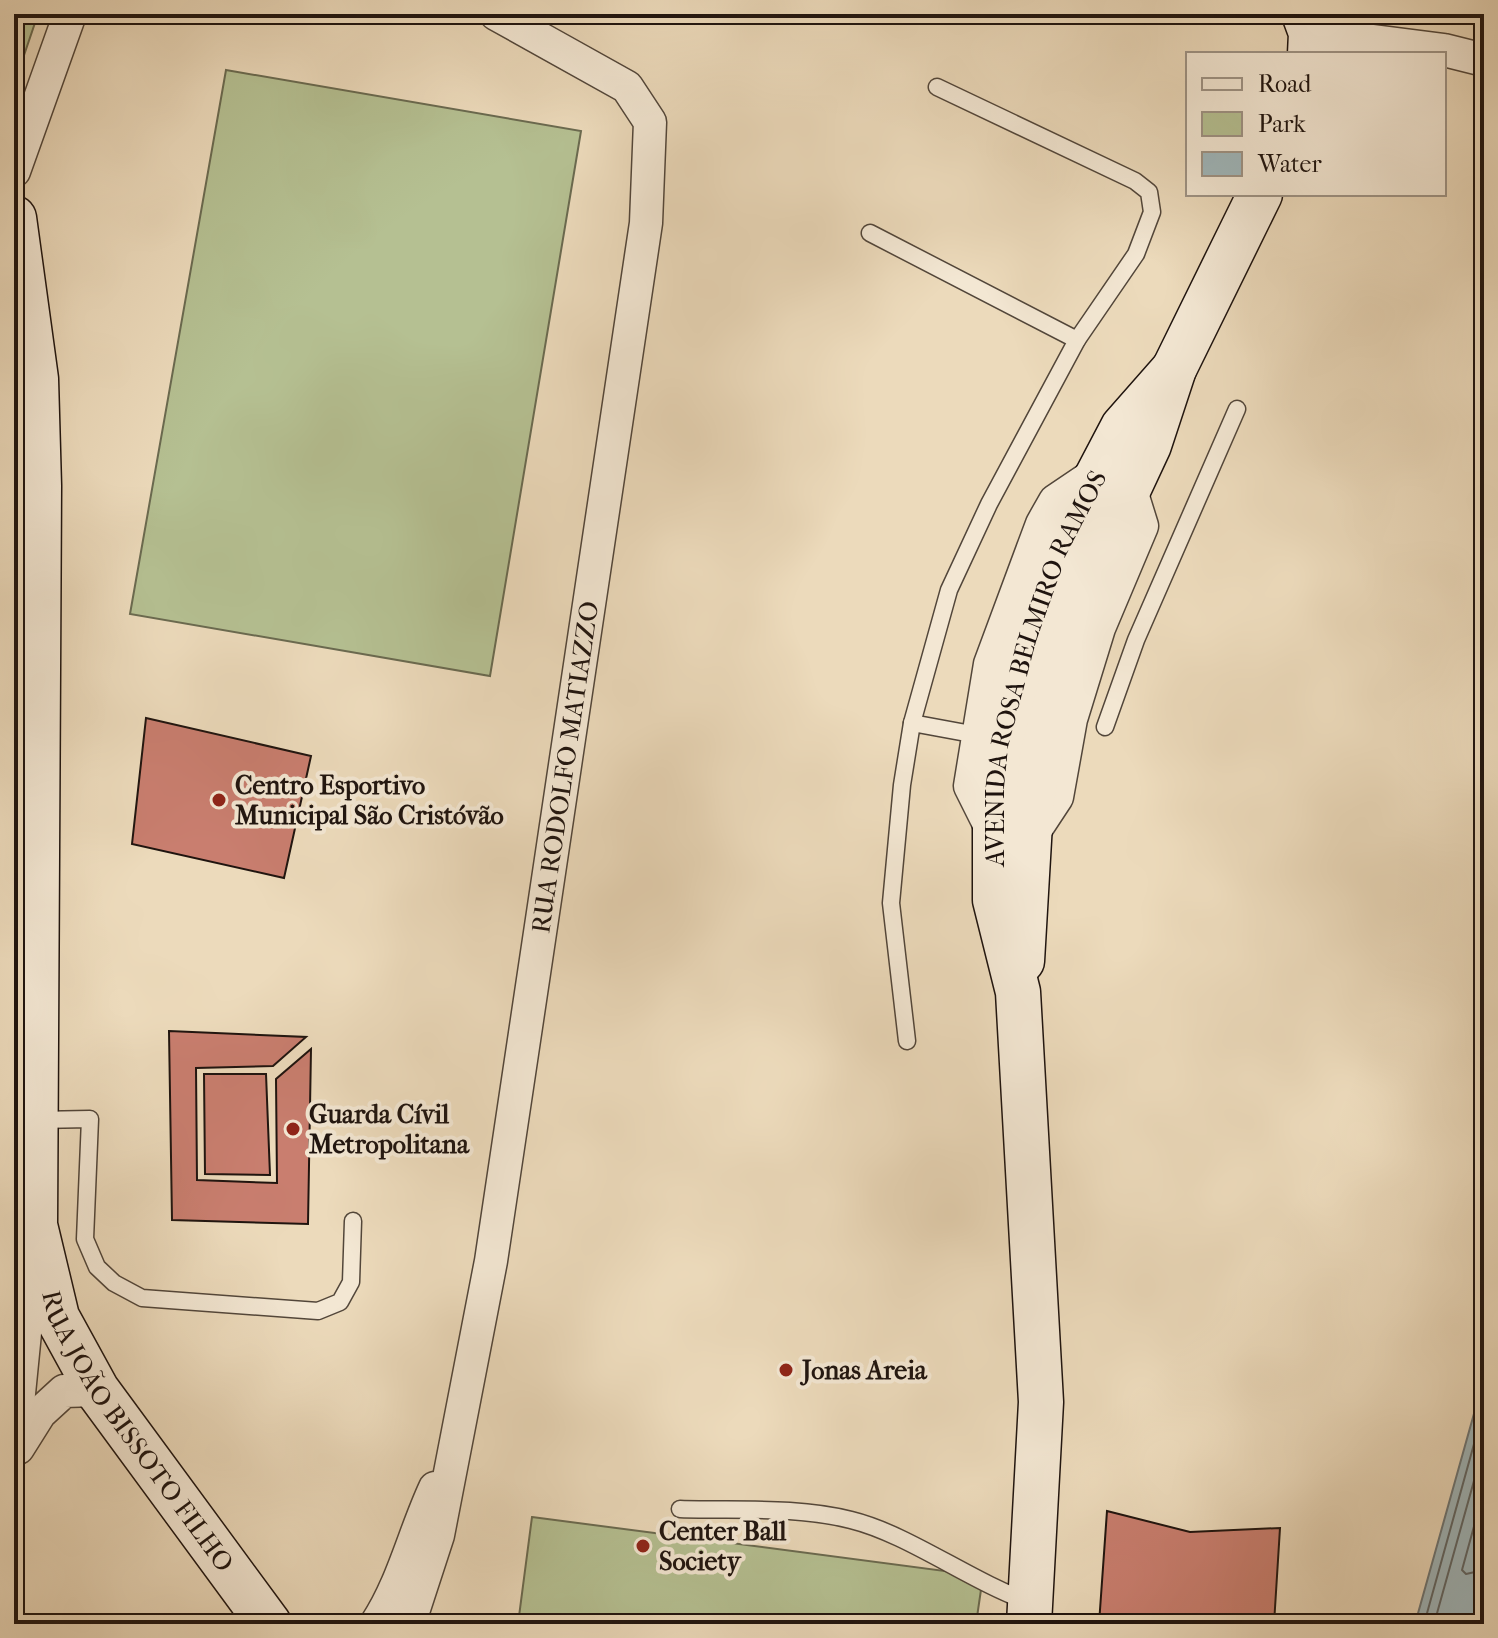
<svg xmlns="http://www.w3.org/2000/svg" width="1498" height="1638" viewBox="0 0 1498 1638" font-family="'IM FELL French Canon',serif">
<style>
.green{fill:#b5c092;stroke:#6a6a50;stroke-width:2}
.water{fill:#9fb7bc;stroke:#6c7677;stroke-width:2}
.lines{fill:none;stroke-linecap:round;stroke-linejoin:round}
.shore{stroke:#5f6666;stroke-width:2}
.building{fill:#c97e6f;stroke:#1f140f;stroke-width:2}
.lane-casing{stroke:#52463a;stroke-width:19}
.street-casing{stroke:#52463a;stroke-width:35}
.secondary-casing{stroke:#1f140f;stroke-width:47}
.lane{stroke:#f3e7d3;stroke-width:16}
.street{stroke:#f3e7d3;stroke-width:32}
.secondary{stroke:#f3e7d3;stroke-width:44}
.poi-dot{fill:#8f2418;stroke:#f3e7d3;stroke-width:3}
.labels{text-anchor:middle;stroke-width:8;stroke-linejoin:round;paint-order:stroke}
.street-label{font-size:26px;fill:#1f140f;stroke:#f3e7d3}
.poi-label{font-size:26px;font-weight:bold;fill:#1f140f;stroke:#f3e7d3;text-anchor:start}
</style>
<rect width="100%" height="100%" fill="#ecdabb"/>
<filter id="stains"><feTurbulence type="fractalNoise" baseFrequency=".0025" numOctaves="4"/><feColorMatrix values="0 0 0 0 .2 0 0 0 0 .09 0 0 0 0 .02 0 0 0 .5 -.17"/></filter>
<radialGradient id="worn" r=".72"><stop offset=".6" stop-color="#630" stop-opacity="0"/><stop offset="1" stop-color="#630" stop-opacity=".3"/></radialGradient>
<g class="green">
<polygon points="14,14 38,14 20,67 14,58"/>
<polygon points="226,70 581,131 490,676 130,614"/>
<polygon points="532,1517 983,1576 976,1624 518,1624"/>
</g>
<polygon class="water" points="1484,1378 1484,1587 1474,1624 1415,1624"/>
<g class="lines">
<g class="shore">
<polyline points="1484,1490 1462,1570 1466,1574 1484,1570"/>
<polyline points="1424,1624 1484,1408"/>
<polyline points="1434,1624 1484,1445"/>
</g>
</g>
<g class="building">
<polygon points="146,718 311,756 284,878 132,844"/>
<polygon points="169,1031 306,1037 273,1066 196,1068 197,1180 277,1183 276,1079 311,1049 308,1224 172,1220"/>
<polygon points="204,1074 266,1074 270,1175 205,1174"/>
<polygon points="1107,1511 1190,1532 1280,1528 1274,1624 1099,1624"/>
</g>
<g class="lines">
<defs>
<g id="lane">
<polyline points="870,233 1077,340"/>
<polyline points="912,723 949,590 989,504 1077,340 1136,254 1152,212 1149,192 1135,181 937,87"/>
<polyline points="1105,727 1136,640 1237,409"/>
<polyline points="907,1041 891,903 902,785 912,723 977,735"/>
<polyline points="37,1120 90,1119 85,1239 97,1267 114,1283 142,1298 318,1311 340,1302 351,1282 353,1221"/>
<path d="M680,1509C736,1511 797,1506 851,1520C908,1534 970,1581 1029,1602"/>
</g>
<g id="street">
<polyline points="1311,33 1444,50 1484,60"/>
<polyline points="14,171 70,14"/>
<polygon points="1095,474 1129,484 1142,526 1099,628 1071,719 1057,797 1028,841 995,836 970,786 990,664 1042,524 1055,501"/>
<polyline points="14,1444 33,1252"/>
<polyline points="18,1448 40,1413 64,1391 97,1390"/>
<path d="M376,1624C403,1583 414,1533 435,1488"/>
<path id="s1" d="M409,1624L438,1535L491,1261L646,223L650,122L627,87L496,14"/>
</g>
<g id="secondary">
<polyline points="1304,14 1311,33 1310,54"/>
<path id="s2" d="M14,218L36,379L39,486L35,1225L57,1317L97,1390L269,1624"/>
<polyline points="1022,961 1031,806 1057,654 1080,593 1149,445 1174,369 1260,194"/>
<path id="s3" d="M1029,1624L1041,1402L1018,992L995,900V787L999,746L1027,640L1060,547L1123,427L1174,369"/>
</g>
</defs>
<use href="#lane" class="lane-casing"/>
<use href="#street" class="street-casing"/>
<use href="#secondary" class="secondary-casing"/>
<use href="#lane" class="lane"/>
<use href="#street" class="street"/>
<use href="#secondary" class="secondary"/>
</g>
<g class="poi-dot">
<circle cx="219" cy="800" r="8"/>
<circle cx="293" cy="1129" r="8"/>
<circle cx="786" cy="1370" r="8"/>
<circle cx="643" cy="1546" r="8"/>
</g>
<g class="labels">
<g class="street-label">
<text dy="9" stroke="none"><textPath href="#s3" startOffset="968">AVENIDA ROSA BELMIRO RAMOS</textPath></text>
<text dy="9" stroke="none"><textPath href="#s1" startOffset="872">RUA RODOLFO MATIAZZO</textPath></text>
<text dy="9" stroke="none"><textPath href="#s2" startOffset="1242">RUA JOÃO BISSOTO FILHO</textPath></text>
</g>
<g class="poi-label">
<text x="235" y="794">Centro Esportivo<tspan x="235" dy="30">Municipal São Cristóvão</tspan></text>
<text x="309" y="1123">Guarda Cívil<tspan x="309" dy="30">Metropolitana</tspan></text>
<text x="802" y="1379">Jonas Areia</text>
<text x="659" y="1540">Center Ball<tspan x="659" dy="30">Society</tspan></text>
</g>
</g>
<rect width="1498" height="1638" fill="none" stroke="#ecdabb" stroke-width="48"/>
<rect x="16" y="16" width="1466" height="1606" fill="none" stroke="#1f140f" stroke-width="4"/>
<rect x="24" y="24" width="1450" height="1590" fill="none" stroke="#1f140f" stroke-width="2"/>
<rect x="1186" y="52" width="260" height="144" fill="#f3e7d3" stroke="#9e9385" stroke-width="2"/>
<rect x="1202" y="78" width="40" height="12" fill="#f3e7d3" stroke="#9e9385" stroke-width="2"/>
<text x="1258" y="92" font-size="24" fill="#1f140f">Road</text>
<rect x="1202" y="112" width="40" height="24" fill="#b5c092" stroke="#9e9385" stroke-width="2"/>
<text x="1258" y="132" font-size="24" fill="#1f140f">Park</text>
<rect x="1202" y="152" width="40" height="24" fill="#9fb7bc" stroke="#9e9385" stroke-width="2"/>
<text x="1258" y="172" font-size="24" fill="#1f140f">Water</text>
<rect width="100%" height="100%" filter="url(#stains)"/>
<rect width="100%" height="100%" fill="url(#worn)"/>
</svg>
